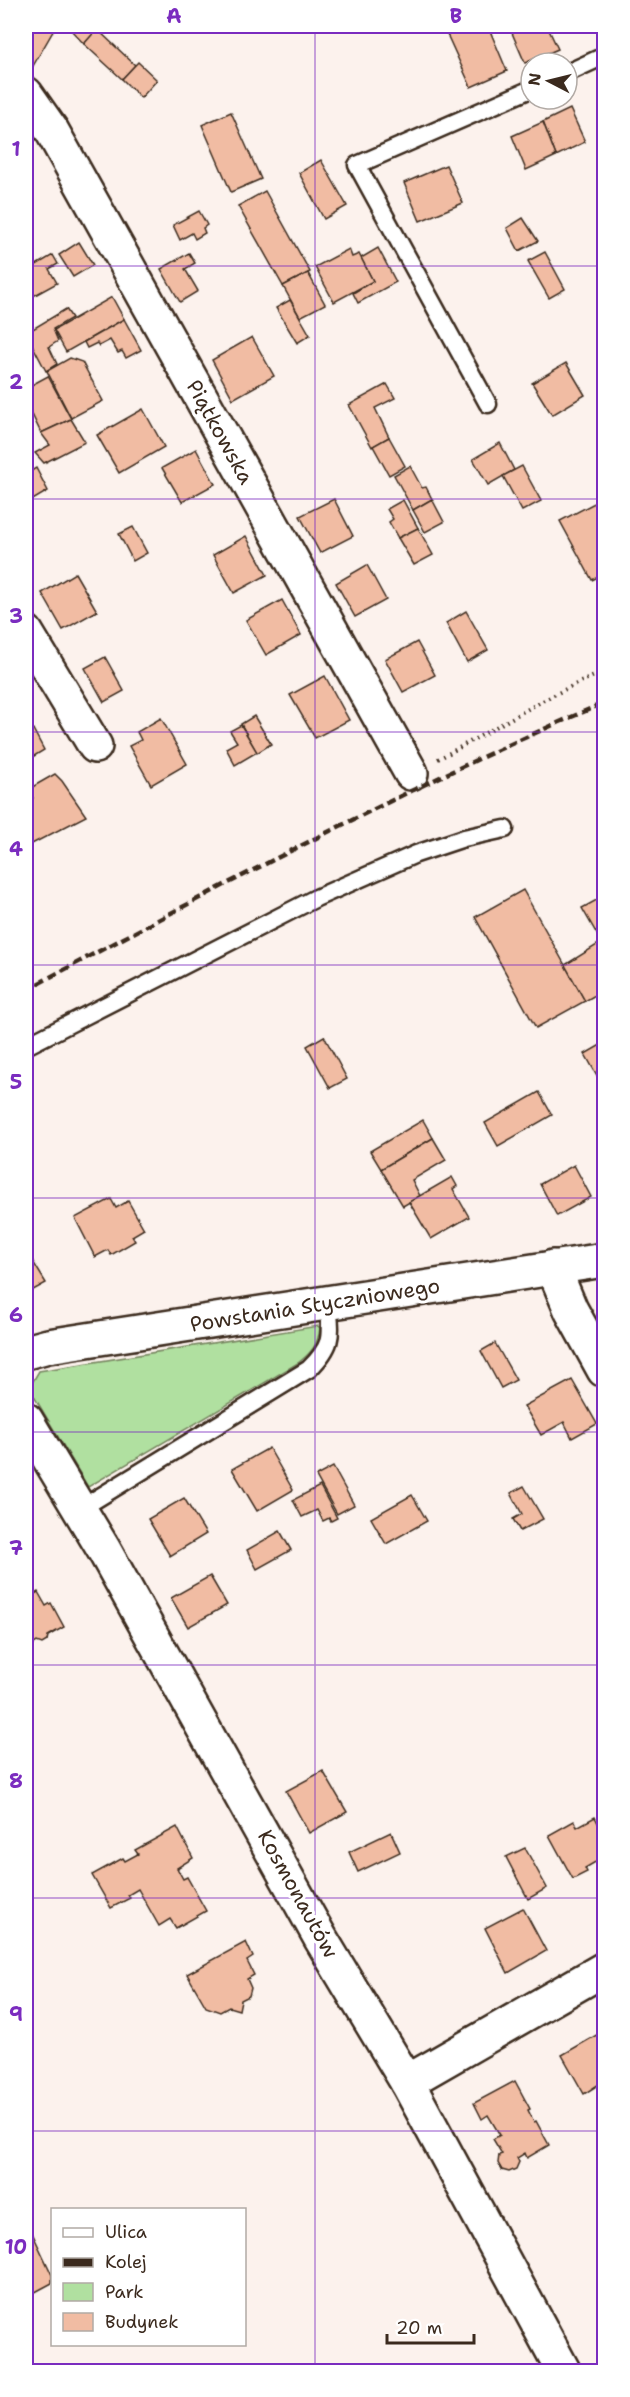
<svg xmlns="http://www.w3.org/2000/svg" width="630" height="2397" viewBox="0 0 630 2397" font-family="'Shantell Sans',sans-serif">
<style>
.green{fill:#b0e0a0;stroke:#76855f;stroke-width:1.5}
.building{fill:#f1bca3;stroke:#3b2a1e;stroke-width:1.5}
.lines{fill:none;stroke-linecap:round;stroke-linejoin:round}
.lane-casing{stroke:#3b2a1e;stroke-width:21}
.street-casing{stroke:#3b2a1e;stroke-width:38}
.path{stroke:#3b2a1e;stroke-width:4;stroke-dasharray:1.5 4.5;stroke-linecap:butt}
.lane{stroke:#fff;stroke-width:16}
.street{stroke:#fff;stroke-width:33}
.rail{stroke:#3b2a1e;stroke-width:4.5;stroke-dasharray:9 4.5;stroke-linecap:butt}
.grid{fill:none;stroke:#7b2cbf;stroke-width:1.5;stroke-opacity:0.55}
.labels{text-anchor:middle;stroke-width:6;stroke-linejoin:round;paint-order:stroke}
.street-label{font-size:21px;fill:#3b2a1e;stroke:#fff}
.neatline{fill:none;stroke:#7b2cbf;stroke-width:2}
.grid-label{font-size:20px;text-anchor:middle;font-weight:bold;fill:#7b2cbf}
</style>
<rect width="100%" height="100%" fill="#fcf2ed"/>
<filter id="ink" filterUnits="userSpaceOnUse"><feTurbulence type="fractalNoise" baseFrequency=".0167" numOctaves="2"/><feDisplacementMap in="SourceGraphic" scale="12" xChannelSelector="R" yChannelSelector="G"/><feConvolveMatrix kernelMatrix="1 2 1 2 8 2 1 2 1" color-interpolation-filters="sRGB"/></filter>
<g filter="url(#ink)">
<path class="green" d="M318,1326L320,1328C318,1345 311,1353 298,1363L88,1487L29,1388L39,1371Z"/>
<g class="building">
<polygon points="26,26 56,26 33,66 26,61"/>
<polygon points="72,26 99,26 100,27 84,44 70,29"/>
<polygon points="455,26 488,26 507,71 471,87 445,30"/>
<polygon points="509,26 555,26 556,28 549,30 558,49 525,63"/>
<polygon points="97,29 135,65 122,79 84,44"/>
<polygon points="138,62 157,80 141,98 122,79"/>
<polygon points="570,109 585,142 556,156 543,122"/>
<polygon points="231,112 261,179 231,192 202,125"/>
<polygon points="543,122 556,156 526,170 512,136"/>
<polygon points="321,160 347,206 324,219 299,173"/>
<polygon points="446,165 463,203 420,221 404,183"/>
<polygon points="265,191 310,272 283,286 238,206"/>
<polygon points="199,211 207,225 203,228 205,233 195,239 192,233 180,240 173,225"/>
<polygon points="523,218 538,241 519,251 507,228"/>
<polygon points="79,242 93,265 73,277 59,255"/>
<polygon points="378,248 396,282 358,303 353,293 373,281 361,258"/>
<polygon points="349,249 352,257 359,254 373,281 334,302 315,267"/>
<polygon points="545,252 565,289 549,298 528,261"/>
<polygon points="189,253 195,263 185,269 198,291 180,302 161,269"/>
<polygon points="53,255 58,264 49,269 57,283 26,300 26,271"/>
<polygon points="308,273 325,304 300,317 283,286"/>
<polygon points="112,297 124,319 66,352 54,330"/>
<polygon points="290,300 310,335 297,343 276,308"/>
<polygon points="66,309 72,318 53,329 58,341 49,347 57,364 46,371 26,333"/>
<polygon points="124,319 141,350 126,358 122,351 118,353 110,340 99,346 97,343 87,348 84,342"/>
<polygon points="252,337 274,376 233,399 212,360"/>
<polygon points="70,358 82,362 103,401 71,418 47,371"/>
<polygon points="566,363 585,395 552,415 532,383"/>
<polygon points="48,376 71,419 41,433 26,402 26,388"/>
<polygon points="387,384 395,398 375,408 389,437 372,447 349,405"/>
<polygon points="143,409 164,447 119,473 97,435"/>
<polygon points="71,419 85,442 44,463 35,453 50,445 41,433"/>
<polygon points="389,437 405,466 389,475 373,446"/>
<polygon points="500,443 514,470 488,485 473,459"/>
<polygon points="196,449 215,484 182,502 162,468"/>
<polygon points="410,466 422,488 426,487 432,499 413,510 394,475"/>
<polygon points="522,466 541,501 522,511 503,476"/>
<polygon points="36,468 48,491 26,504 26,474"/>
<polygon points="604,498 604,574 592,580 560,521"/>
<polygon points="334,499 353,536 320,553 300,516"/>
<polygon points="432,499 444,522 425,532 413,510"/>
<polygon points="403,500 418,528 398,538 389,522 393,519 387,509"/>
<polygon points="133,527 147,553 133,561 119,534"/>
<polygon points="418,528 433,555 414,565 398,538"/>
<polygon points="246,536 267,575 234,593 213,555"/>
<polygon points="367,565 386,600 355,617 336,583"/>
<polygon points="75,573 97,611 63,630 42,593"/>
<polygon points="282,600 301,635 266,655 246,620"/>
<polygon points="466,611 488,650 467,662 446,623"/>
<polygon points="417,642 435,675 403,692 385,659"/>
<polygon points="105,657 124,691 104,702 85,668"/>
<polygon points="325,676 349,720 315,738 290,695"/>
<polygon points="26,716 44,750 26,761"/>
<polygon points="254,716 271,744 257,753 241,724"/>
<polygon points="161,718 187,764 151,785 129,746 141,740 137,732"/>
<polygon points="241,725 257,752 235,765 226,748 237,742 230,731"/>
<polygon points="55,774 62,781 86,816 26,847 26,807 33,798 27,790"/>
<polygon points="523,890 585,1001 536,1028 475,917"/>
<polygon points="604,896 604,932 598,936 582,908"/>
<polygon points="600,943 604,953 604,990 585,1001 565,965"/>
<polygon points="324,1036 347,1079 330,1088 307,1046"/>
<polygon points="604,1043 604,1085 603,1086 585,1054"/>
<polygon points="539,1092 552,1115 498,1146 485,1123"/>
<polygon points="423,1120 433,1138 381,1169 370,1151"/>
<polygon points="433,1138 446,1160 412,1180 420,1196 403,1206 381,1169"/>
<polygon points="574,1165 591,1197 557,1216 540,1184"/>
<polygon points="452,1177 457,1186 453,1189 469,1217 431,1239 409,1202"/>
<polygon points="111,1199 116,1208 128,1201 144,1229 132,1236 135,1241 111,1255 108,1250 95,1257 75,1218"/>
<polygon points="27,1252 46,1283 26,1294 26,1253"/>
<polygon points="495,1343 516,1380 501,1388 481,1351"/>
<polygon points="572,1380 597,1424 572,1438 564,1422 541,1435 524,1406"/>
<polygon points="269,1448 293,1490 257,1511 232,1469"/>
<polygon points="333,1467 354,1505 337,1514 316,1476"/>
<polygon points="320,1486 337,1518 331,1521 329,1518 323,1521 317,1510 302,1517 293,1500"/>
<polygon points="524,1486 543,1519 520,1531 513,1519 522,1514 511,1493"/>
<polygon points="412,1495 427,1521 386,1544 371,1518"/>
<polygon points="184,1498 206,1534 170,1556 148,1519"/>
<polygon points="280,1531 291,1550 257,1569 247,1550"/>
<polygon points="210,1576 227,1605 188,1627 171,1598"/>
<polygon points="38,1592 46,1606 51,1603 64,1627 48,1636 47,1641 42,1644 37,1642 26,1649 26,1599"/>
<polygon points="323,1771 347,1812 309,1833 286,1791"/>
<polygon points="595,1817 604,1835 604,1857 585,1868 587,1872 573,1879 549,1835 574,1821 577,1827"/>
<polygon points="177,1827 193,1858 177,1868 183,1879 187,1877 206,1911 176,1928 170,1919 159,1926 138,1889 128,1895 130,1898 111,1908 92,1875 123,1858 125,1861 138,1854 135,1850"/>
<polygon points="391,1832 400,1852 358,1872 349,1852"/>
<polygon points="525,1848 547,1888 528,1899 506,1857"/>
<polygon points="523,1908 546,1951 508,1973 485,1928"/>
<polygon points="246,1942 253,1957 247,1961 254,1975 247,1979 251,1988 249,1996 241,2000 239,2010 229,2007 220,2012 206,2007 187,1974"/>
<polygon points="600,2033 604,2040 604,2081 584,2094 562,2055"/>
<polygon points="515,2081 530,2109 528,2110 534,2122 536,2121 549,2145 527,2158 525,2153 517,2158 519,2162 516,2169 509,2172 502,2170 498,2163 499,2155 502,2154 493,2139 500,2135 488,2115 482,2119 474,2103"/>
<polygon points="26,2220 52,2275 52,2283 26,2297"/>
</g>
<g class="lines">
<defs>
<g id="lane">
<polyline points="567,73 604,56"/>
<polyline points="488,404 357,165 531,89"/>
<polyline points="26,1046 316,898 416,854 464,838 505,829"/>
<path d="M80,1509L309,1369C334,1344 331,1336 328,1303"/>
</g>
<g id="street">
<polyline points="26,94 52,131 411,773"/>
<polyline points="26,632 95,746"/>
<polyline points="553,1267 571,1310 604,1370"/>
<polyline points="26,1352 48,1346 604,1260"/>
<polyline points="26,1420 104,1550 321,1939 407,2082 564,2372"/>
<polyline points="407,2082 604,1969"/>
</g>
</defs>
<use href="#lane" class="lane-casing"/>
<use href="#street" class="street-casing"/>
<path class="path" d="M438,759C494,730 546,695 604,672"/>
<use href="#lane" class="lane"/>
<use href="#street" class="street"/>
<path class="rail" d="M26,990C216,889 406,787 604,703"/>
</g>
</g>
<path class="grid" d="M315,26V2372M26,266H604M26,499H604M26,732H604M26,965H604M26,1198H604M26,1432H604M26,1665H604M26,1898H604M26,2131H604"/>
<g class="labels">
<g class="street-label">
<text transform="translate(220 432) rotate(61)" y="7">Piątkowska</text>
<text transform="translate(315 1305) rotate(-9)" y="7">Powstania Styczniowego</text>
<text transform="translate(298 1894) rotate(61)" y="7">Kosmonautów</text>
</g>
</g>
<rect width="630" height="2397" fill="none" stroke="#fff" stroke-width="66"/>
<rect x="51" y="2208" width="195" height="138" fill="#ffffff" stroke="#b1aaa5" stroke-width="1.5"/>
<rect x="63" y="2228" width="30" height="9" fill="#ffffff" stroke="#b1aaa5" stroke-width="1.5"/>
<text x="105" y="2238" font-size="18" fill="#3b2a1e">Ulica</text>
<rect x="63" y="2258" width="30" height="9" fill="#3b2a1e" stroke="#b1aaa5" stroke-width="1.5"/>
<text x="105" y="2268" font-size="18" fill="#3b2a1e">Kolej</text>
<rect x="63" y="2283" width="30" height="18" fill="#b0e0a0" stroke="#b1aaa5" stroke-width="1.5"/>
<text x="105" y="2298" font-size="18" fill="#3b2a1e">Park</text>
<rect x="63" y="2313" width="30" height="18" fill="#f1bca3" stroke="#b1aaa5" stroke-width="1.5"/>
<text x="105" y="2328" font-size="18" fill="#3b2a1e">Budynek</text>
<g transform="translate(549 81) rotate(277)"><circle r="28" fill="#ffffff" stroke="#b1aaa5" stroke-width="1.5"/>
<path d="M0-4.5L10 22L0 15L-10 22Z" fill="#3b2a1e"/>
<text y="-9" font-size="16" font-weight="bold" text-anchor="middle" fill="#3b2a1e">N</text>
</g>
<path d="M387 2334v9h87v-9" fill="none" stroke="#3b2a1e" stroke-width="3"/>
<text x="396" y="2334" font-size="18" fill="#3b2a1e" stroke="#ffffff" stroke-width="4.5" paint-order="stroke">20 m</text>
<rect x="33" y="33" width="564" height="2331" class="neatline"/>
<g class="grid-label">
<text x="174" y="23">A</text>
<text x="456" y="23">B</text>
<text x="16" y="156">1</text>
<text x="16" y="389">2</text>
<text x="16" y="623">3</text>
<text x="16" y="856">4</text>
<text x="16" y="1089">5</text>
<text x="16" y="1322">6</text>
<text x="16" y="1555">7</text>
<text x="16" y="1788">8</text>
<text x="16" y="2021">9</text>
<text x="16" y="2254">10</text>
</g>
</svg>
